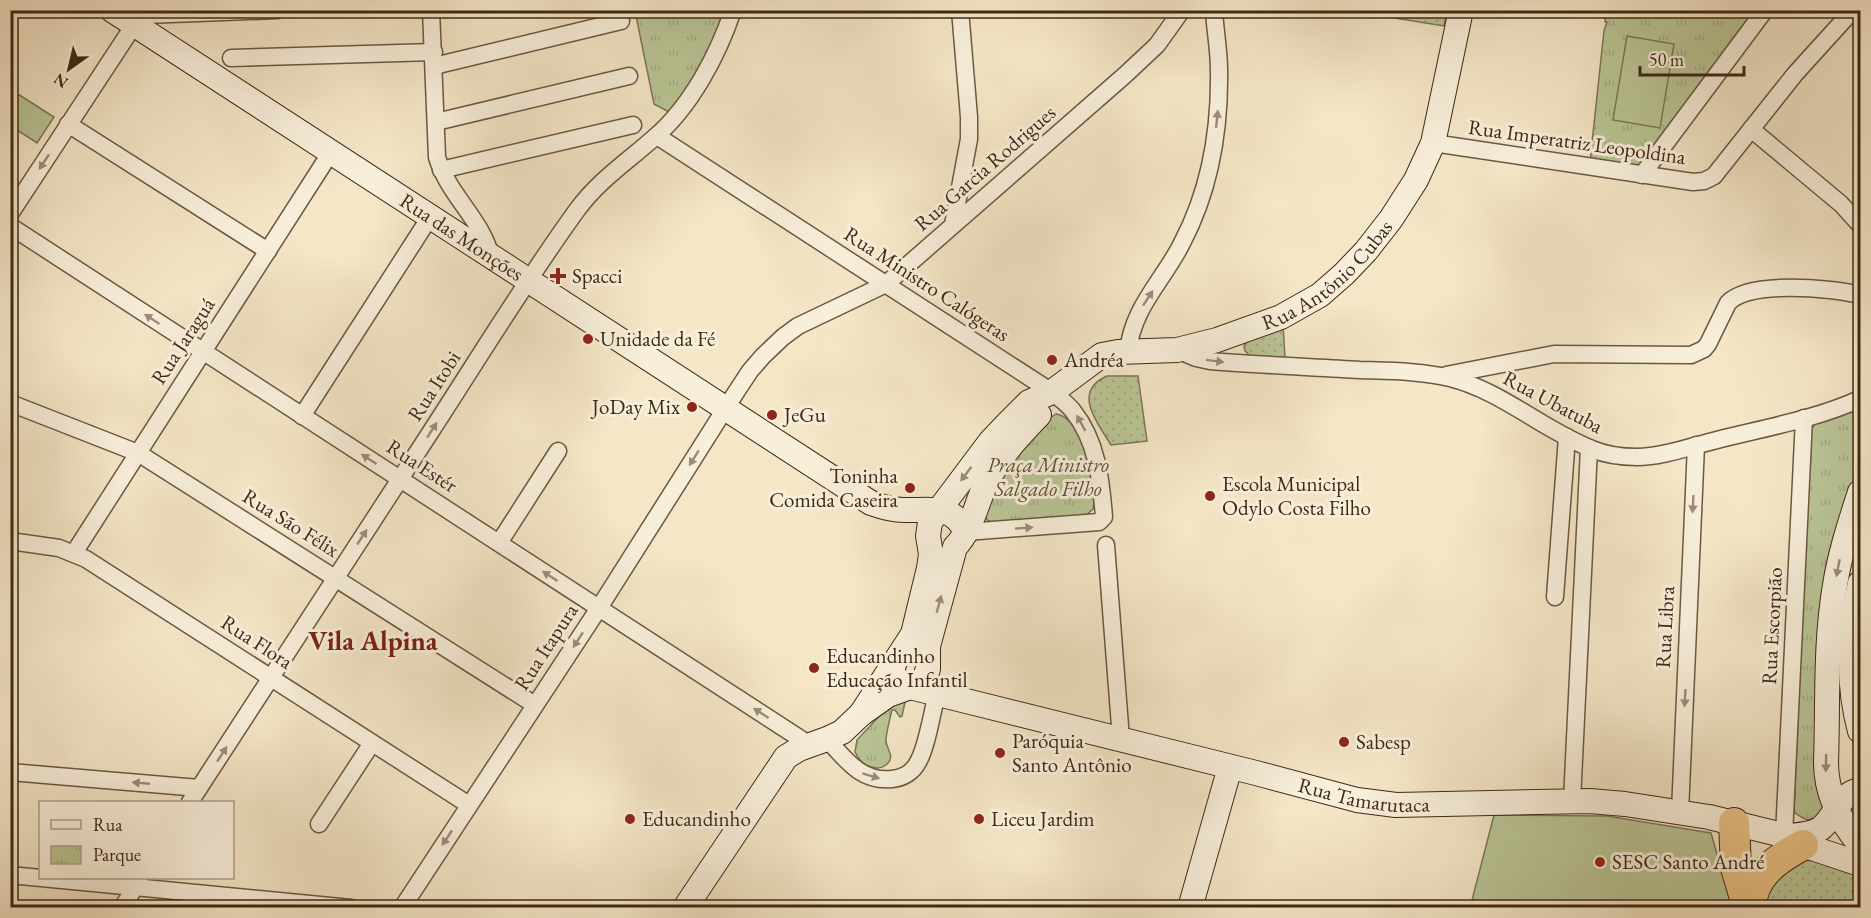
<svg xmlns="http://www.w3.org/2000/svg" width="1871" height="918" viewBox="0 0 1871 918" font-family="'EB Garamond',serif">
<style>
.grass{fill:url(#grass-dots);stroke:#7c7656;stroke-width:1.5}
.park{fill:url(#park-tufts);stroke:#7c7656;stroke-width:1.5}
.garden{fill:#bac596;stroke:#7c7656;stroke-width:1.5}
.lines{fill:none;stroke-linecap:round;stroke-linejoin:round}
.street-casing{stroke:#6c5842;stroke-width:19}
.secondary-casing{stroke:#3f2815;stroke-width:26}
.highway-casing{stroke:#3f2815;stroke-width:32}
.street{stroke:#f8efdb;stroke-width:16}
.secondary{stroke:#f8efdb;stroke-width:24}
.highway{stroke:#eac384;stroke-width:30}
.oneway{fill:#9c8c78}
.poi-dot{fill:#8f2418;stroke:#f8efdb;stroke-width:2}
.labels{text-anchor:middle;stroke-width:6;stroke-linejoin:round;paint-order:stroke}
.street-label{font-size:21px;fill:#3f2815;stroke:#f8efdb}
.poi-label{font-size:21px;fill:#3f2815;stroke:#f8efdb;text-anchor:start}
.park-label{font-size:21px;font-style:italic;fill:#5e4f35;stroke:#f8efdb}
.district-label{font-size:27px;font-weight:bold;fill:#7a1f14;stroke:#f8efdb}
</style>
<defs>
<pattern id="grass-dots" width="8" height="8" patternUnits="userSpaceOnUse" patternTransform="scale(1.5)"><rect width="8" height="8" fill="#bac596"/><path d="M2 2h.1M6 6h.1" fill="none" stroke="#a1a980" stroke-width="1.8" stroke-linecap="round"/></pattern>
<pattern id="park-tufts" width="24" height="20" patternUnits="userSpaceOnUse" patternTransform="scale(1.5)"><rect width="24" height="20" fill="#bac596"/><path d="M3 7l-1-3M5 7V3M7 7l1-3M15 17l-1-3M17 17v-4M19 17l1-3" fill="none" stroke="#a1a980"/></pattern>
</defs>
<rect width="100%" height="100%" fill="#f4e6c7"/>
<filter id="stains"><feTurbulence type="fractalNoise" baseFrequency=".00333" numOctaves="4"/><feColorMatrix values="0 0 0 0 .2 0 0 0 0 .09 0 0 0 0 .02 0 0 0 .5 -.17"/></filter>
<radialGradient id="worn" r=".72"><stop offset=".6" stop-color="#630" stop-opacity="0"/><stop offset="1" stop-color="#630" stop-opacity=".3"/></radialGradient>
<g class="grass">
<polygon points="1351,11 1447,11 1444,26"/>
<polygon points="1283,325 1285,358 1250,356 1245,351 1244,346 1247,341"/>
<path d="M1107,376H1138L1147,441L1111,445C1098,423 1071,392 1107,376Z"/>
<polygon points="1801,859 1831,862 1860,874 1860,907 1763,908 1765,887"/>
</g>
<g class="park">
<polygon points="635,11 725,11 707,56 688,87 669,112 654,104"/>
<polygon points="1610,11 1758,11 1642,165 1635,167 1590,161 1604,31 1607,22 1605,22 1605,16"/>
<path d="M1860,403V465L1845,503L1825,807C1814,823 1809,824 1794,812L1810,432L1815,424Z"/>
<path d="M1056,414C1084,417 1098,486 1093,509L1085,516L992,522L987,520L985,515L998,477L1044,422Z"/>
<path d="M899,695L906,698L902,716L900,717L895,710H892C890,719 887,729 886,739C885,749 897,756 886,765C882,768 878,769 872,767C863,765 859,760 855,752L857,740Z"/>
</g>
<g class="garden">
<polygon points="1627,36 1674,44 1660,128 1613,120"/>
<polygon points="10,89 54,117 37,143 11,126"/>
<polygon points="1494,815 1607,816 1711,833 1732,907 1470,908"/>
</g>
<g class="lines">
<defs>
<g id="street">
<path d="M431,10L437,157C448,195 482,219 491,257"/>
<polyline points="128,21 145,15 277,10"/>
<polyline points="231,58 434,52"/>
<polyline points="434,66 621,21"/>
<polyline points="436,122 629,76"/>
<polyline points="68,124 268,251"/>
<polyline points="1751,129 1841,204 1860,225"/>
<path d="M657,136L1052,392C1059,398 1067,403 1073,411C1097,441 1101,479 1104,517L1099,522L966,532"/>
<polyline points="1433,143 1693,182 1704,181 1714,176 1795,74 1853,10"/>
<polyline points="441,170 633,125"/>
<polyline points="1642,175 1765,10"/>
<polyline points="10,214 134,25"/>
<polyline points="953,225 969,139 969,117 960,10"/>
<polyline points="10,226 810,745"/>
<path d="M1177,350L1196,358L1210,361C1260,365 1310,367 1360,370C1390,371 1421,371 1450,378C1502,391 1543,430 1592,449C1606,455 1622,457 1637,457C1662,457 1692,446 1717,440C1764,428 1816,419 1860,399"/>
<path d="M1128,352C1132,308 1163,281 1182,243C1210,190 1220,129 1219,70C1219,50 1215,30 1214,10"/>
<path d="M1446,375L1554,354L1691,355L1704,349L1708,344L1728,303C1749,280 1831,288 1860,295"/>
<polyline points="10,403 138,453 535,705"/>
<polyline points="302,416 430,217"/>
<polyline points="10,541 59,548 86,559 469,805"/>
<polyline points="499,543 558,451"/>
<polyline points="1106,545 1121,739"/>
<polyline points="74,553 331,152"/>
<polyline points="1555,597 1567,437"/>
<path d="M827,739C846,760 861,782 892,779C903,778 913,772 918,762C927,747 932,712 937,694"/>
<polyline points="10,772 199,788"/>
<polyline points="1572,801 1589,448"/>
<path d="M190,802C269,680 348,558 428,436C477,361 524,283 577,210C599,180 628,161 655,137C691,106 718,55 733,10"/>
<polyline points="1680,812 1696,445"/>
<polyline points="319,824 372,743"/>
<polyline points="1784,836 1804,418"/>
<polyline points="10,875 351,908"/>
<polyline points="122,908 139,881"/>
<polyline points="402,908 599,608 725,409 750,371 763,356 783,337 798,326 886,284 1125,75 1157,45 1182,10"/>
</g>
<g id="secondary">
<path id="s1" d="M112,10L871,503C882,507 892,510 904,510C930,511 952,503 966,532"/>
<path d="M1860,492C1850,523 1840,553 1835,585C1825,643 1828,704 1826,763C1826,795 1840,821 1860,845"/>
<path d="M1860,583C1849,630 1847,684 1860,731"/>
<path id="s2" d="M893,667C893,678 899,684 910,687L1256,773L1357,800L1396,805L1590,801L1625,804L1709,817L1787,836L1803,845L1860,864"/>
<path id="s3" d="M861,714L913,634L929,568L931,554L928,536L930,522L990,442L1007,424L1029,402L1052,392L1102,355L1118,352L1177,350L1217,340L1281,317L1320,295L1344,274L1366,251L1391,219L1416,180L1433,143L1461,10"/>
<path d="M1787,836C1798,835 1810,835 1820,829C1836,817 1838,794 1860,790"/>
<path d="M685,908L786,757L799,749L827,739L842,732L861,714L888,695L916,685L924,679L928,669V646L955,547C971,531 976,505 985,485C999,457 1018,437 1039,415"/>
<polyline points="1190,908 1230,767"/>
</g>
<g id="highway">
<polyline points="1734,823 1736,868 1748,908"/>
<path d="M1751,908C1751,876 1778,858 1803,845"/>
</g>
</defs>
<use href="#street" class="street-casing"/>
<use href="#secondary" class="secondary-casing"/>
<use href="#highway" class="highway-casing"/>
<use href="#street" class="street"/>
<use href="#secondary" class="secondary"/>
<use href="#highway" class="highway"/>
</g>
<defs><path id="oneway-solid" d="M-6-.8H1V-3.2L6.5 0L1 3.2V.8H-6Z" transform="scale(1.5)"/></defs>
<g class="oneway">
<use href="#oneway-solid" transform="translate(1217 119) rotate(-84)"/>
<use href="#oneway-solid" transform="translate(44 162) rotate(123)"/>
<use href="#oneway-solid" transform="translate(1148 298) rotate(-57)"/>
<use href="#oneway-solid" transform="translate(152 319) rotate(-147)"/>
<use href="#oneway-solid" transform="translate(1215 361) rotate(7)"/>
<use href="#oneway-solid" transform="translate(1081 423) rotate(-119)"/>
<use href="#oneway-solid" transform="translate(432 430) rotate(-57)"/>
<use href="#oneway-solid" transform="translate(694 458) rotate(122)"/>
<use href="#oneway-solid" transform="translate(369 459) rotate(-147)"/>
<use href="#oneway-solid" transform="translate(966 474) rotate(127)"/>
<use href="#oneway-solid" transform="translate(1693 504) rotate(93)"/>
<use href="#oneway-solid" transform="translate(1024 528) rotate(-4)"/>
<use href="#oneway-solid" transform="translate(362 537) rotate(-57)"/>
<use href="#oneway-solid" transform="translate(1838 568) rotate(101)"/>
<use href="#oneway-solid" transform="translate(550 576) rotate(-147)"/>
<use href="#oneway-solid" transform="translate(939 604) rotate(-75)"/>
<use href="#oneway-solid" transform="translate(578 640) rotate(123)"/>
<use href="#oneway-solid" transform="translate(1685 698) rotate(93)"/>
<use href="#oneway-solid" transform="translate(761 713) rotate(-147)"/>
<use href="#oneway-solid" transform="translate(222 754) rotate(-57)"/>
<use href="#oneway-solid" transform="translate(1826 763) rotate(91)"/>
<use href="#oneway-solid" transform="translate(871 776) rotate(17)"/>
<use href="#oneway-solid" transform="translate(141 783) rotate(-175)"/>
<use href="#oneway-solid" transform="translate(447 838) rotate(124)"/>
</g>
<g class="poi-dot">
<path d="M555 267h6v6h6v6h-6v6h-6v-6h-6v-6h6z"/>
<circle cx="588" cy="339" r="6"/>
<circle cx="1052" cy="360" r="6"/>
<circle cx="692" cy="407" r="6"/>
<circle cx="772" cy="415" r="6"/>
<circle cx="910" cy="488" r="6"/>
<circle cx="1210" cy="496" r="6"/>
<circle cx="814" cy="668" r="6"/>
<circle cx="1344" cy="742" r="6"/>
<circle cx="1000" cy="753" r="6"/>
<circle cx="630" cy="819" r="6"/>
<circle cx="979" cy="819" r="6"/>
<circle cx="1600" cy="862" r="6"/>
</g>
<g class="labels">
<g class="street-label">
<text transform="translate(1577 142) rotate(8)" y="7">Rua Imperatriz Leopoldina</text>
<text transform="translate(985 168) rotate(-41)" y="7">Rua Garcia Rodrigues</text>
<text dy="7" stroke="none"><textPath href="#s1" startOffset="417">Rua das Monções</textPath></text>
<text dy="7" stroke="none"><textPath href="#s3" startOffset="700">Rua Antônio Cubas</textPath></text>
<text transform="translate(927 284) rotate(33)" y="7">Rua Ministro Calógeras</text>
<text transform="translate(183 341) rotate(-57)" y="7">Rua Jaraguá</text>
<text transform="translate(434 386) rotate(-57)" y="7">Rua Itobi</text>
<text transform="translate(1553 402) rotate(28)" y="7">Rua Ubatuba</text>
<text transform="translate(422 466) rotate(33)" y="7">Rua Estér</text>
<text transform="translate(291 523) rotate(32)" y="7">Rua São Félix</text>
<text transform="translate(1772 626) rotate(-87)" y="7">Rua Escorpião</text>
<text transform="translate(1665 627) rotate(-87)" y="7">Rua Libra</text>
<text transform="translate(257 642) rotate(33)" y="7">Rua Flora</text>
<text transform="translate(546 647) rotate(-57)" y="7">Rua Itapura</text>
<text dy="7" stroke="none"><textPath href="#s2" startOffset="496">Rua Tamarutaca</textPath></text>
</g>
<g class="poi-label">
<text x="572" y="283">Spacci</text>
<text x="600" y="346">Unidade da Fé</text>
<text x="1064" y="367">Andréa</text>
<text x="680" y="414" text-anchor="end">JoDay Mix</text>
<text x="784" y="422">JeGu</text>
<text x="898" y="483" text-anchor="end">Toninha<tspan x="898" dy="24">Comida Caseira</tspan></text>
<text x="1222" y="491">Escola Municipal<tspan x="1222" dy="24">Odylo Costa Filho</tspan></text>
<text x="826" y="663">Educandinho<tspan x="826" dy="24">Educação Infantil</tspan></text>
<text x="1012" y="748">Paróquia<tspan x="1012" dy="24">Santo Antônio</tspan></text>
<text x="1356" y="749">Sabesp</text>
<text x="642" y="826">Educandinho</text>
<text x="991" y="826">Liceu Jardim</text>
<text x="1612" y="869">SESC Santo André</text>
</g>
<g class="park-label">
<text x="1048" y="472">Praça Ministro<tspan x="1048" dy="24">Salgado Filho</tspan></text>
</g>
<g class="district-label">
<text x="373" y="650">Vila Alpina</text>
</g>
</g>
<rect width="1871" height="918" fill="none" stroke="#f4e6c7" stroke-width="36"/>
<rect x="12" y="12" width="1847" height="894" fill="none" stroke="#3f2815" stroke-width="3"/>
<rect x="18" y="18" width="1835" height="882" fill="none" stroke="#3f2815" stroke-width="1.5"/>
<rect x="39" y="801" width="195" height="78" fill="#f8efdb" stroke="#ae9f8c" stroke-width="1.5"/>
<rect x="51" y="820" width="30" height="9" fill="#f8efdb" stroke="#ae9f8c" stroke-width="1.5"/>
<text x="93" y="831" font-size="18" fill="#3f2815">Rua</text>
<rect x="51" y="846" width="30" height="18" fill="url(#park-tufts)" stroke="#ae9f8c" stroke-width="1.5"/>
<text x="93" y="861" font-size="18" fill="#3f2815">Parque</text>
<g transform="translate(69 69) rotate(214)" stroke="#f8efdb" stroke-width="4.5" paint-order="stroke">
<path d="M0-4.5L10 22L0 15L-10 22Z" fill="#3f2815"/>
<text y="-9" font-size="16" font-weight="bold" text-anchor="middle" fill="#3f2815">N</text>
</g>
<path d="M1640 66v9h104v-9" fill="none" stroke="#3f2815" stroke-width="3"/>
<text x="1649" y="66" font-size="18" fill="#3f2815" stroke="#f8efdb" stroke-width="4.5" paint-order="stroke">50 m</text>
<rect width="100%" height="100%" filter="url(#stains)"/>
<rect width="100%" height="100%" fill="url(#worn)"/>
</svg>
